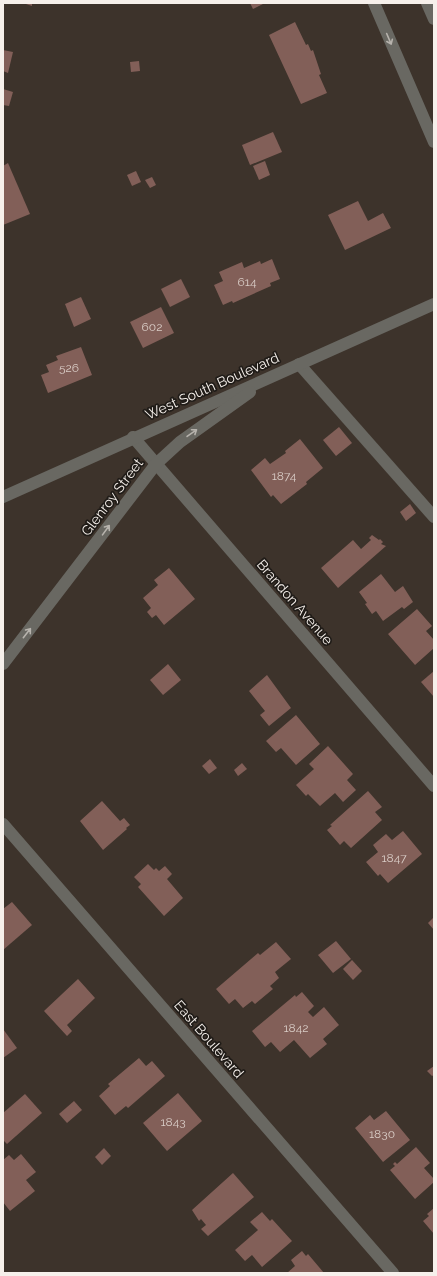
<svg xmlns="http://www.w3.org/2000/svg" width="437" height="1276" viewBox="0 0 437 1276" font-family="Raleway,sans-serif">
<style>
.building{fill:#825f58}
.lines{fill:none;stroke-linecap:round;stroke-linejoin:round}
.minor{stroke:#696862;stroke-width:12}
.oneway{stroke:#b7b3ad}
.labels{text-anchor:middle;stroke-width:3.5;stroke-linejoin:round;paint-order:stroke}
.number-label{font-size:12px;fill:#d9ccc6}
.street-label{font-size:14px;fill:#f6f0eb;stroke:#201c18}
</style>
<rect width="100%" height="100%" fill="#3d332b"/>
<g class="building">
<polygon points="23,3 32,3 32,6"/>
<polygon points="250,3 265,3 253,9"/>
<polygon points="295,22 306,45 308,44 311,51 313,50 321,74 319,75 327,93 301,104 269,35"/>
<polygon points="3,50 13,52 8,73 3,71"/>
<polygon points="139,61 140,71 131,72 130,62"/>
<polygon points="3,89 13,92 9,106 3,105"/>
<polygon points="273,132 282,152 250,165 242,145"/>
<polygon points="265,161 270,175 259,180 253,166"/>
<polygon points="8,163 30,214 3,225 3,166"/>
<polygon points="136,171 141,182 132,186 127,175"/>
<polygon points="152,177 156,185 150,188 145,180"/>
<polygon points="358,201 368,221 383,213 391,228 345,250 328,215"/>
<polygon points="272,259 280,279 270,283 271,286 233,303 232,301 223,305 214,285 223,281 219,272 242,262 244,268 260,261 261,264"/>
<polygon points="181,279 190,297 170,307 161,289"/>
<polygon points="81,297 91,319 74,327 65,304"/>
<polygon points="161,307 174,333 143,348 130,322"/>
<polygon points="81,347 92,375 48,393 41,375 49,372 46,365 58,360 56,356"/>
<polygon points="339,427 352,443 336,456 323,440"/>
<polygon points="300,439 323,468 306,482 307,484 281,504 273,495 271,497 251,470 265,458 270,464 286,453 285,451"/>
<polygon points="410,504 416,513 406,521 400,512"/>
<polygon points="372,535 379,540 380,539 383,542 381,544 386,546 338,588 321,568 353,540 361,549 371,540 369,538"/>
<polygon points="169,568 195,599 164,625 156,615 152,618 147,612 151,608 143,598 158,585 154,580"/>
<polygon points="381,574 395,592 403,586 413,602 404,609 402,607 383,621 376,611 372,614 365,604 367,603 359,592"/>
<polygon points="417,609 432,626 426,631 434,640 434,648 415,665 388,634"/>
<polygon points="168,664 181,680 163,695 150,680"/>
<polygon points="434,671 434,697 421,682"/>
<polygon points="267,675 291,708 269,726 260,715 265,711 249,691"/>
<polygon points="296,715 320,744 296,765 281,748 276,752 266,741"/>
<polygon points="328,746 353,774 347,780 356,790 343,802 335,793 320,806 308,794 306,796 296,785 314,769 309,764"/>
<polygon points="210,759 217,768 209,774 202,766"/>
<polygon points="242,763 247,769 238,776 234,770"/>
<polygon points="368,791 382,807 375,812 382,820 351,848 344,841 340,845 327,830 332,826 330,825"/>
<polygon points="102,801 120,821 124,818 130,825 126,828 127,829 103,850 80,821"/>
<polygon points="403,831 422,854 388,883 380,874 378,876 366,862 378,852 373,845 386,834 392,840"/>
<polygon points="148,864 154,870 156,868 159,871 165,866 172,874 167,879 183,898 164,916 138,887 141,884 134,877"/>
<polygon points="12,902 32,925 3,950 3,909"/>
<polygon points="434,917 434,930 428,923"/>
<polygon points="336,941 351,959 333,973 318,955"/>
<polygon points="276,942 291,959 275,972 279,978 270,986 273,989 255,1004 252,1001 243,1008 235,999 229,1004 216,989 258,953 260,955"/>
<polygon points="352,960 362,971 353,980 343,969"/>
<polygon points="78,979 95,998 67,1025 72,1031 67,1036 44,1011"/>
<polygon points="302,992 314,1006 308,1012 313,1017 324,1007 339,1025 323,1039 327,1044 310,1058 294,1040 280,1052 271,1042 265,1047 252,1031 295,995 296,997"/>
<polygon points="3,1029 17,1048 3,1058"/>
<polygon points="139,1058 146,1066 152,1061 165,1076 128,1108 126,1106 115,1115 99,1096 110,1086 108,1084"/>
<polygon points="434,1066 434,1075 432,1076 427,1071"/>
<polygon points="178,1093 202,1121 167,1151 143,1123"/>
<polygon points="25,1094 42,1113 7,1144 3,1140 3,1113"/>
<polygon points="74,1101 82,1110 67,1123 59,1114"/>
<polygon points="386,1111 410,1140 383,1162 355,1128 370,1115 374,1120"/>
<polygon points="416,1147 430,1163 424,1168 434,1179 434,1182 415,1199 390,1170 395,1166 393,1164 395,1162 397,1164"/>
<polygon points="104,1148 111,1156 102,1165 95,1157"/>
<polygon points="21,1154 36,1172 26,1180 35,1191 10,1211 3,1202 3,1160 9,1155 14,1160"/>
<polygon points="233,1173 254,1197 208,1236 201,1229 206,1225 201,1219 199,1221 192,1210"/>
<polygon points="434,1208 434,1234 423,1221 429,1216 427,1214"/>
<polygon points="262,1212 270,1221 272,1219 292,1241 262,1267 252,1255 245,1261 235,1250 258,1230 250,1222"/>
<polygon points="302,1251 306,1256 308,1254 324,1273 287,1273 295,1266 291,1260"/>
</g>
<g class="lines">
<g class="minor">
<polyline points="374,3 434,142"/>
<polyline points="427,3 434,19"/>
<polyline points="299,364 434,517"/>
<polyline points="133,437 434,786"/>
<polyline points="3,497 434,304"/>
<polyline points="3,664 156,464 180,442 250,392"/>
<polyline points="3,824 393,1273"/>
</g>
</g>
<defs><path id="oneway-shaft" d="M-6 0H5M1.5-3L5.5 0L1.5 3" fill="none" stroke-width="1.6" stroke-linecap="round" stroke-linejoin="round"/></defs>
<g class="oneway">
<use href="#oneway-shaft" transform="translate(389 39) rotate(67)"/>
<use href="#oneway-shaft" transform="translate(192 433) rotate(-35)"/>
<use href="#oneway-shaft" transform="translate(106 530) rotate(-54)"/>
<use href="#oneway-shaft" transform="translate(27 633) rotate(-52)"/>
</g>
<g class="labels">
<g class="number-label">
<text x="247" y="286">614</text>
<text x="152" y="331">602</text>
<text x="69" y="372">526</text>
<text x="284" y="480">1874</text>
<text x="394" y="862">1847</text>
<text x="296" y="1032">1842</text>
<text x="173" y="1126">1843</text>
<text x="382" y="1138">1830</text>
</g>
<g class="street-label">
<text transform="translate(212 386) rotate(-24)" y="5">West South Boulevard</text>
<text transform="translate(112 497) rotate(-53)" y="5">Glenroy Street</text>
<text transform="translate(295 602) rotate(49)" y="5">Brandon Avenue</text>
<text transform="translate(209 1039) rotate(49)" y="5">East Boulevard</text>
</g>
</g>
<rect width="437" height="1276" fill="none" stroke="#f6f0eb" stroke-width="8"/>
</svg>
